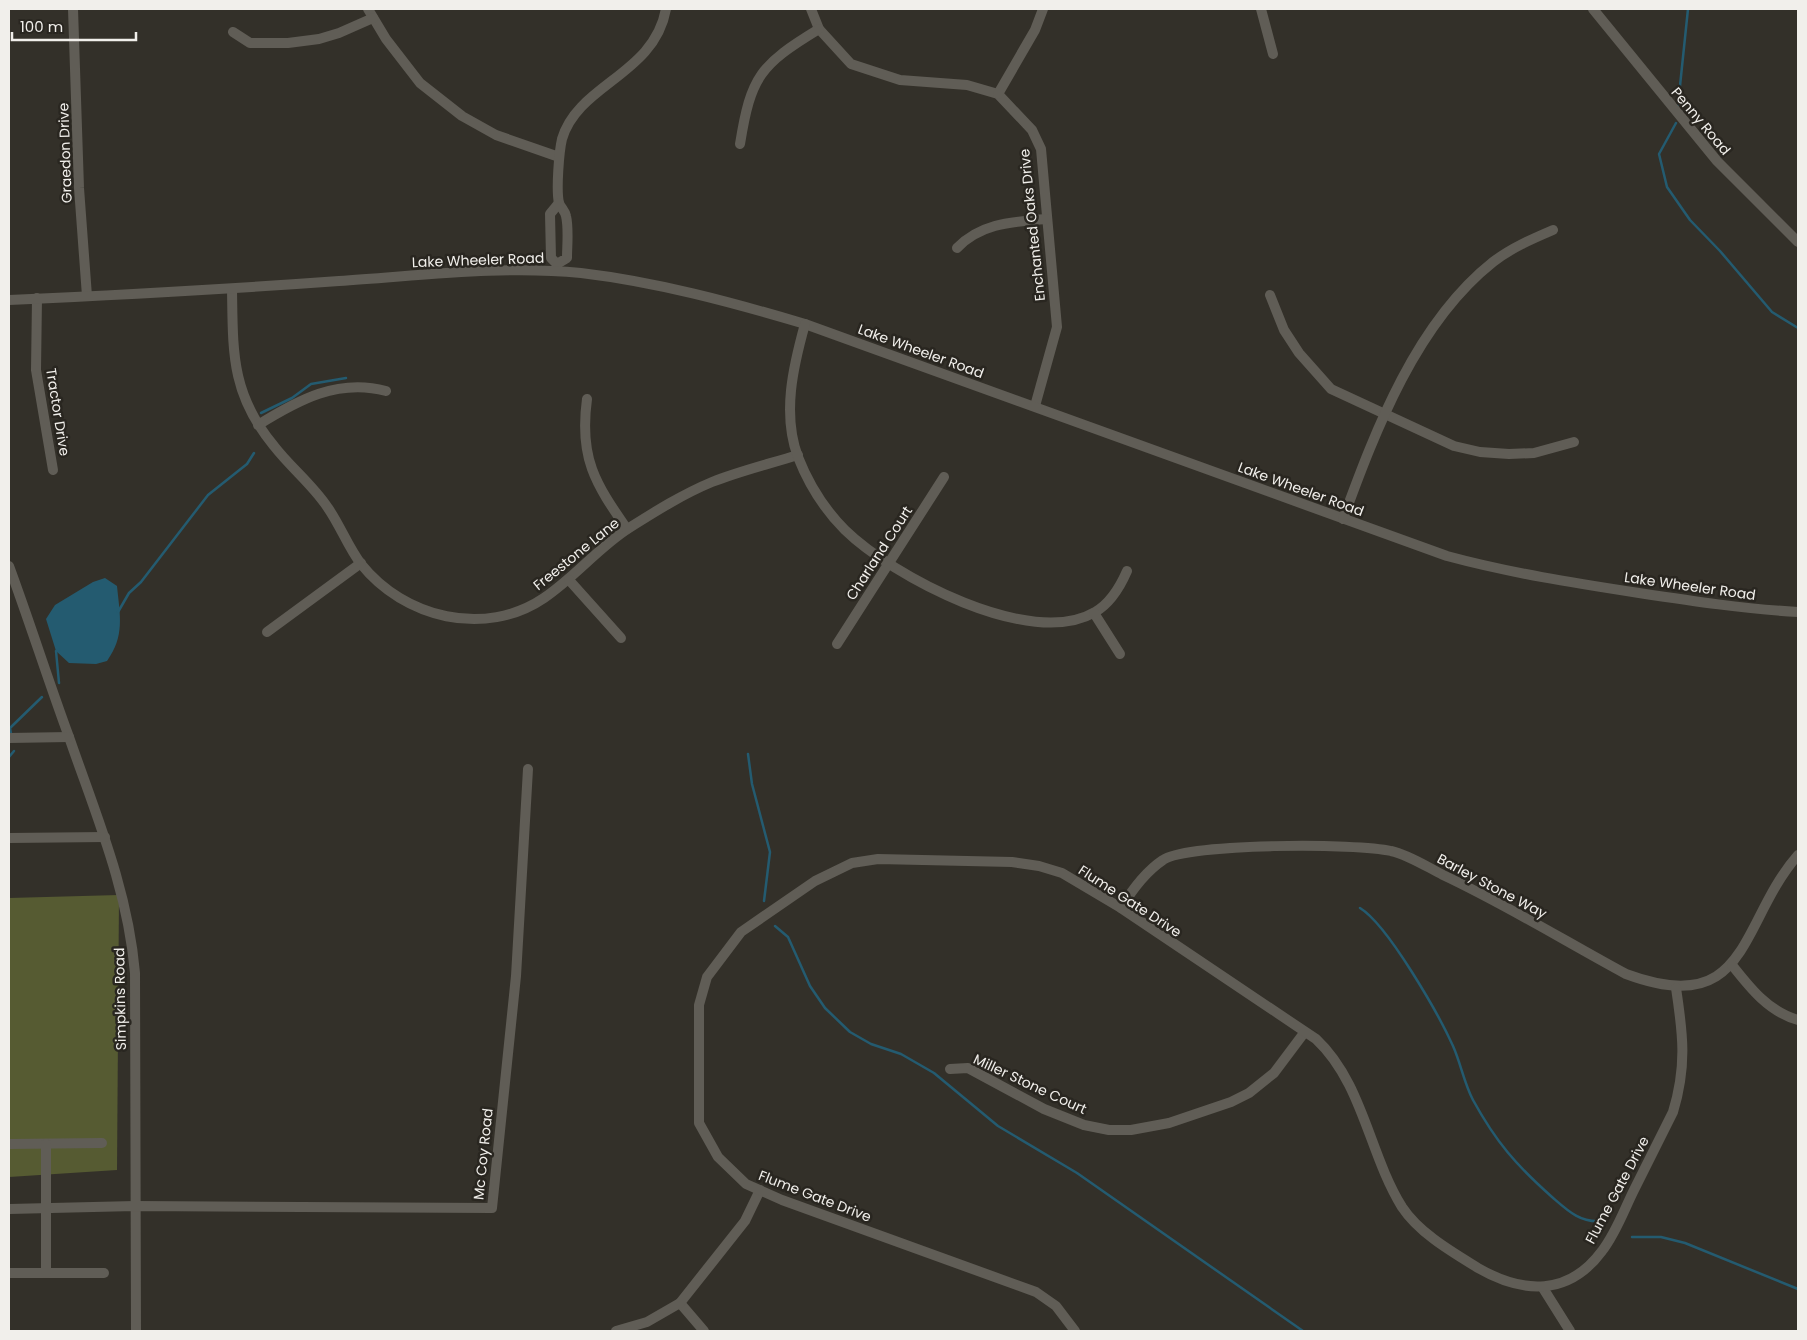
<svg xmlns="http://www.w3.org/2000/svg" width="1807" height="1340" viewBox="0 0 1807 1340" font-family="Poppins,sans-serif">
<style>
.green{fill:#565b32}
.water{fill:#245b70}
.lines{fill:none;stroke-linecap:round;stroke-linejoin:round}
.stream{stroke:#245b70;stroke-width:2.5}
.minor{stroke:#605d56;stroke-width:10}
.labels{text-anchor:middle;stroke-width:5;stroke-linejoin:round;paint-order:stroke}
.street-label{font-size:14px;fill:#f1efeb;stroke:#292620}
</style>
<rect width="100%" height="100%" fill="#333029"/>
<polygon class="green" points="119,895 117,1170 9,1177 9,898"/>
<path class="water" d="M105,578L117,586C120,616 125,636 107,661L96,664L69,663L56,651L46,619L55,605L93,582Z"/>
<g class="lines">
<g class="stream">
<polyline points="1678,105 1688,9"/>
<polyline points="1676,123 1659,154 1667,187 1690,220 1720,251 1772,312 1798,328"/>
<polyline points="261,413 292,398 311,384 346,378"/>
<polyline points="118,612 129,593 141,582 208,495 247,464 254,453"/>
<polyline points="59,683 56,651 59,650"/>
<polyline points="11,734 10,728 42,697"/>
<polyline points="748,754 752,784 770,852 764,901"/>
<polyline points="9,757 14,751"/>
<path d="M1360,908C1388,925 1439,1015 1453,1046C1461,1064 1464,1083 1473,1100C1496,1142 1516,1165 1552,1197C1567,1210 1580,1223 1601,1221"/>
<polyline points="775,926 788,937 810,986 825,1008 850,1032 871,1044 901,1054 934,1073 998,1126 1077,1173 1303,1331"/>
<polyline points="1632,1237 1661,1237 1685,1243 1798,1289"/>
</g>
<g class="minor">
<polyline points="73,9 79,188 87,296"/>
<polyline points="368,9 386,39 420,83 462,116 496,135 559,157"/>
<polyline points="811,9 819,29 851,64 900,80 967,85 998,94 1032,130 1041,149 1057,327 1035,406"/>
<polyline points="1261,9 1273,54"/>
<polyline points="1593,9 1717,161 1798,242"/>
<polyline points="233,32 250,43 288,43 319,39 339,33 373,18"/>
<polyline points="998,94 1035,30 1043,9"/>
<path d="M740,144C751,76 760,65 819,29"/>
<path d="M957,248C981,223 1012,222 1046,219"/>
<path d="M557,264L567,258C567,245 569,229 566,216C565,211 561,208 559,203C556,190 559,152 562,139C578,84 654,75 666,9"/>
<polyline points="557,271 557,264 551,258 550,214 559,203"/>
<path d="M232,289C233,353 231,394 274,446C291,468 313,485 328,508C340,525 348,547 361,564C404,618 485,638 544,598C575,577 599,547 629,528C656,511 683,494 712,482C740,471 769,464 798,455"/>
<polyline points="1270,295 1284,330 1299,353 1331,389 1454,446 1480,452 1509,454 1534,453 1574,442"/>
<polyline points="37,298 36,370 53,470"/>
<path d="M9,300C119,295 229,289 339,281C419,276 501,265 581,273C657,282 731,302 805,324L1447,556C1510,573 1574,583 1639,593C1692,601 1745,609 1798,612"/>
<path d="M805,324C793,367 782,414 798,457C809,485 824,509 845,530C892,576 1031,650 1095,612C1111,603 1120,587 1127,571"/>
<path d="M587,399C579,458 595,483 627,529"/>
<path d="M258,425C298,400 338,378 386,391"/>
<path d="M1343,519C1376,429 1416,323 1493,262C1511,248 1532,239 1553,230"/>
<path d="M9,566C30,623 48,680 69,737C96,815 128,890 135,973L136,1331"/>
<polyline points="569,580 621,638"/>
<polyline points="1094,613 1120,654"/>
<polyline points="267,632 361,563"/>
<polyline points="837,644 944,477"/>
<polyline points="9,738 69,737"/>
<polyline points="9,838 105,837"/>
<path d="M1121,908C1132,890 1145,872 1163,860C1187,843 1359,843 1391,851C1409,855 1427,867 1443,875C1505,904 1565,941 1626,974C1750,1020 1739,922 1798,855"/>
<path d="M1732,965C1750,988 1769,1012 1798,1020"/>
<polyline points="950,1069 968,1068 1044,1109 1084,1125 1109,1130 1131,1130 1169,1123 1231,1102 1249,1093 1274,1073 1304,1033"/>
<polyline points="9,1144 102,1143"/>
<polyline points="9,1209 135,1206 492,1208 516,976 528,769"/>
<polyline points="9,1273 104,1273"/>
<polyline points="46,1273 46,1144"/>
<polyline points="1543,1288 1570,1331"/>
<polyline points="680,1303 704,1331"/>
<polyline points="616,1331 647,1322 680,1303 745,1221 760,1190"/>
<path d="M1075,1331L1056,1306L1036,1292L782,1200L746,1184L718,1157L699,1123V1005L707,977L741,932L815,881L852,863L878,859L1012,862L1039,866L1062,873L1121,908L1316,1039C1363,1083 1369,1154 1402,1207C1419,1233 1452,1252 1478,1268C1523,1294 1569,1296 1602,1251C1616,1233 1624,1210 1634,1190C1647,1164 1660,1138 1673,1112C1687,1066 1683,1034 1676,988"/>
</g>
</g>
<g class="labels">
<g class="street-label">
<text transform="translate(1701 121) rotate(50)" y="5">Penny Road</text>
<text transform="translate(65 153) rotate(-92)" y="5">Graedon Drive</text>
<text transform="translate(1032 225) rotate(-96)" y="5">Enchanted Oaks Drive</text>
<text transform="translate(478 260) rotate(-2)" y="5">Lake Wheeler Road</text>
<text transform="translate(921 351) rotate(20)" y="5">Lake Wheeler Road</text>
<text transform="translate(58 412) rotate(81)" y="5">Tractor Drive</text>
<text transform="translate(1301 489) rotate(20)" y="5">Lake Wheeler Road</text>
<text transform="translate(879 553) rotate(-57)" y="5">Charland Court</text>
<text transform="translate(576 554) rotate(-39)" y="5">Freestone Lane</text>
<text transform="translate(1690 586) rotate(8)" y="5">Lake Wheeler Road</text>
<text transform="translate(1492 886) rotate(28)" y="5">Barley Stone Way</text>
<text transform="translate(1130 901) rotate(33)" y="5">Flume Gate Drive</text>
<text transform="translate(120 999) rotate(-91)" y="5">Simpkins Road</text>
<text transform="translate(1030 1084) rotate(25)" y="5">Miller Stone Court</text>
<text transform="translate(483 1154) rotate(-84)" y="5">Mc Coy Road</text>
<text transform="translate(1617 1190) rotate(-62)" y="5">Flume Gate Drive</text>
<text transform="translate(815 1196) rotate(21)" y="5">Flume Gate Drive</text>
</g>
</g>
<rect width="1807" height="1340" fill="none" stroke="#f1efeb" stroke-width="20"/>
<path d="M12 32v8h124v-8" fill="none" stroke="#f1efeb" stroke-width="2.5"/>
<text x="20" y="32" font-size="15" fill="#f1efeb" stroke="#292620" stroke-width="4" paint-order="stroke">100 m</text>
</svg>
